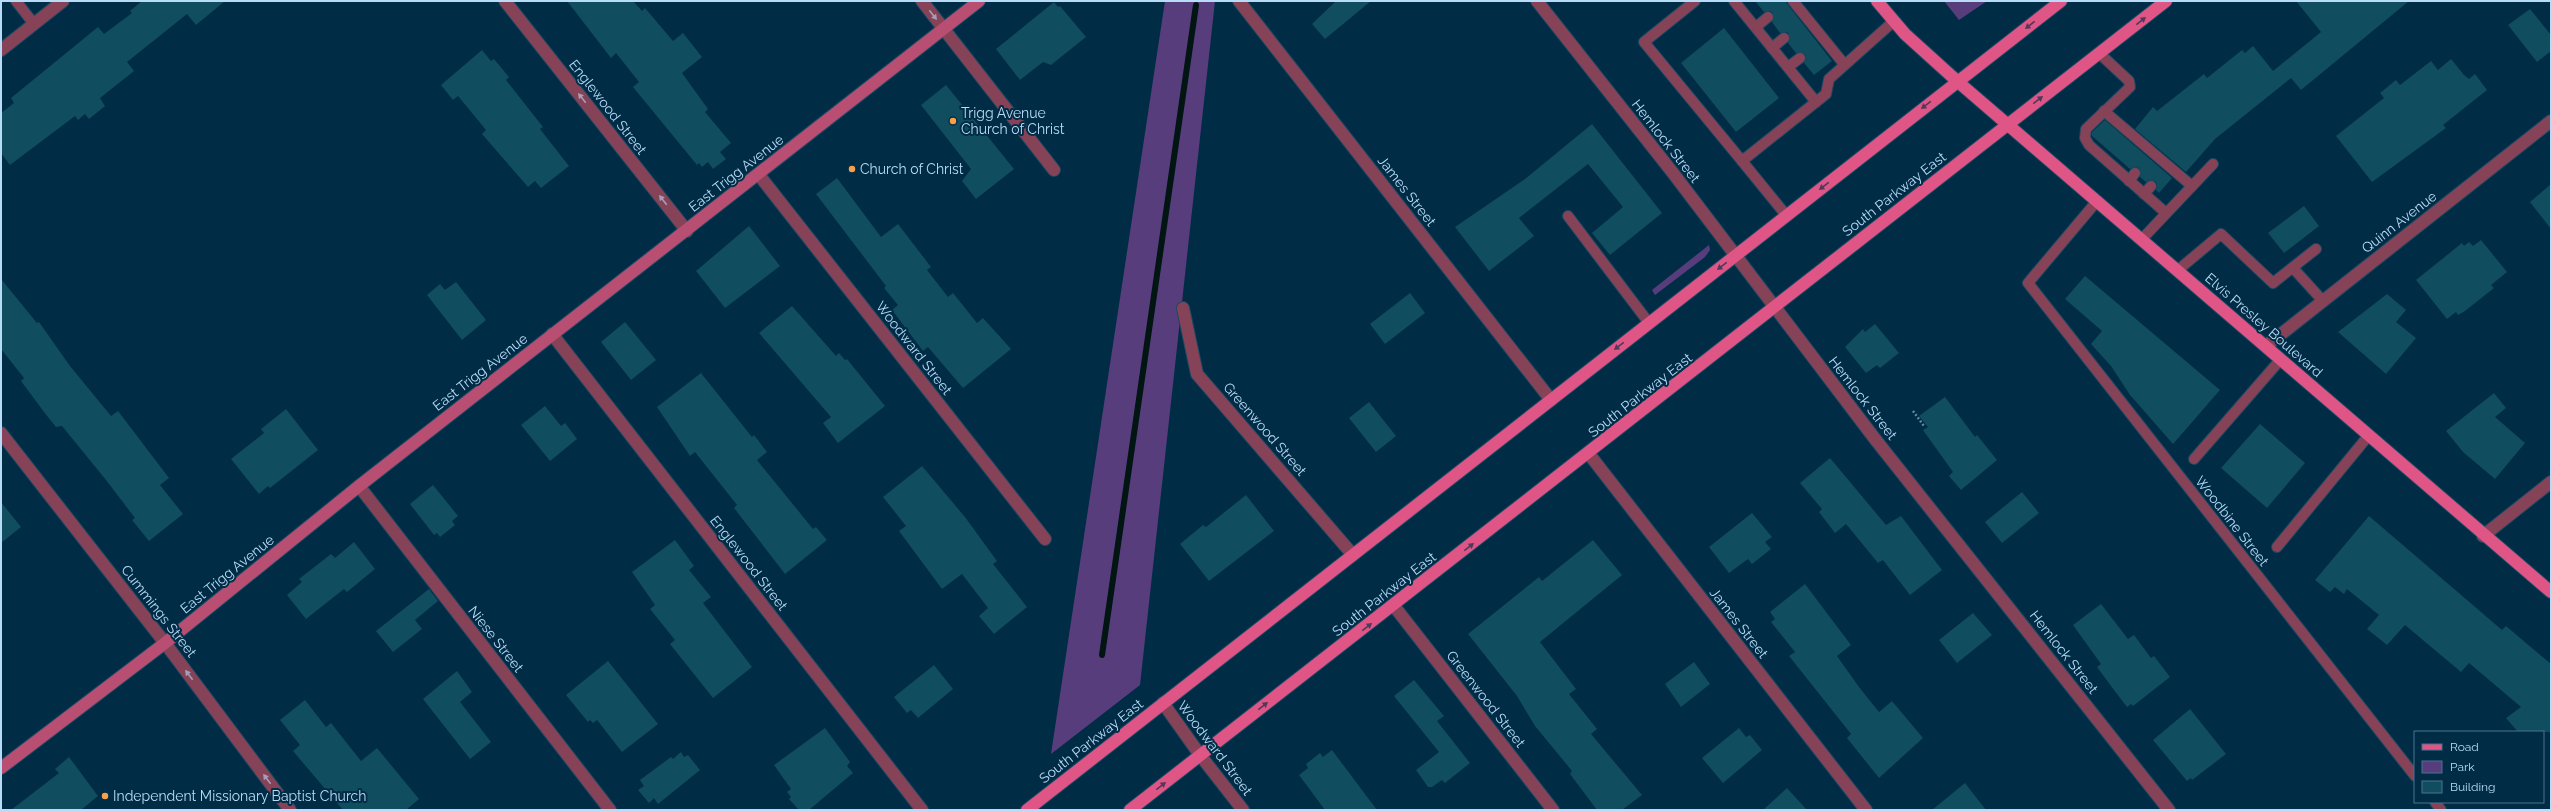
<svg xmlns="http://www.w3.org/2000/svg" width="2552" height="811" viewBox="0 0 2552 811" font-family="Raleway,sans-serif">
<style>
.green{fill:#583d7d}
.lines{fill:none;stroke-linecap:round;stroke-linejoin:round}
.stream{stroke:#011512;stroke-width:6}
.building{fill:#104d5e}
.lane-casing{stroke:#1e4862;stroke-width:12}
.street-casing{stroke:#1e4862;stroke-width:14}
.secondary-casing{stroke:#1e4862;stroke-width:14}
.primary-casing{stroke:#1e4862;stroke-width:14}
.path{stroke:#648ba6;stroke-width:2.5;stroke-dasharray:2 2;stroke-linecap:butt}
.lane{stroke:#864358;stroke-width:10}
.street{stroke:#864358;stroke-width:12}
.secondary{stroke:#b84e72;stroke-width:12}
.primary{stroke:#df5586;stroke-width:12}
.oneway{fill:#a49fb8}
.oneway2{fill:#4f3a5c}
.poi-dot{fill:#f8a04b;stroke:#012c46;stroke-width:1.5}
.labels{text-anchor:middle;stroke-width:4;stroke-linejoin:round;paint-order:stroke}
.street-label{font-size:14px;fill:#b8dcf8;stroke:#012c46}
.poi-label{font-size:14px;fill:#b8dcf8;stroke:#012c46;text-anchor:start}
</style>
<rect width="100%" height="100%" fill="#012c46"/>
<g class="green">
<polygon points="1165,1 1215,1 1140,685 1051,754"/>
<polygon points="1944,1 1987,1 1959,20"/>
<polygon points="1709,245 1710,250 1705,257 1655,295 1652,290"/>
</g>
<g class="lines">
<polyline class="stream" points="1102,655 1196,5"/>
</g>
<g class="building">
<polygon points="142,1 225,1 196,25 187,14 127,62 134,71 100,98 105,106 89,119 85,114 78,120 75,116 10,165 1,153 1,113 14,103 11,98 98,27 104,34 132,13 130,11"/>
<polygon points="567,1 633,1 642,11 645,8 673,41 683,33 702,57 682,73 708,109 705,112 731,143 720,152 726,159 713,169 708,162 702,167 699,163 697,165 633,87 639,82 616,53 611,58"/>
<polygon points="1336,1 1371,1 1325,39 1312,24"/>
<polygon points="1755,1 1785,1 1832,61 1814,75 1804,63 1806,58 1805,54 1796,53 1788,43 1789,34 1786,32 1780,33 1772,22 1773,13 1770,11 1764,12"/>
<polygon points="2296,1 2409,1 2301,90 2291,78 2215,139 2186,172 2135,129 2153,107 2157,111 2204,74 2207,78 2242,50 2245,53 2253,46 2273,71 2321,32"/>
<polygon points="1054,2 1058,7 1060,6 1086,37 1051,65 1043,62 1020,80 996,49"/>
<polygon points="2530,9 2551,35 2551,51 2537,62 2508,25"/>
<polygon points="1724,28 1779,98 1736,132 1681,63"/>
<polygon points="482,50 491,61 494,59 509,77 506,80 543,127 540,129 569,166 541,188 535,181 528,187 482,134 486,130 458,96 453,100 441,85"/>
<polygon points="2451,59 2464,75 2469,79 2475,74 2487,90 2443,125 2446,128 2372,182 2336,136 2384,98 2380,93 2396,80 2400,85 2431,61 2438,70"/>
<polygon points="946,85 1014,169 976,199 962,181 971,169 921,105"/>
<polygon points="2105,120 2172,178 2159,193 2156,190 2157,184 2155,181 2149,180 2146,182 2140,177 2139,168 2135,167 2130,169 2092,136 2092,132"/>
<polygon points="1592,124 1662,213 1610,255 1592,233 1623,207 1588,164 1519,218 1534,236 1489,271 1455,227 1525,179"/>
<polygon points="837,178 881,237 898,224 931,267 927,270 948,297 953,293 977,323 983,318 1011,349 963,388 928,347 923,351 892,310 898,305 884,288 886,286 816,194"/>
<polygon points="2551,184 2551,229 2530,202"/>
<polygon points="2304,206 2319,226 2284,253 2268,233"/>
<polygon points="749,226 780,266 725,308 696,271"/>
<polygon points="2481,240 2507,272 2491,285 2494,288 2465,311 2458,315 2456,312 2447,319 2416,280 2462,243 2464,246 2469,242 2473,246"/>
<polygon points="2085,276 2220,390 2173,444 2130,395 2111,366 2091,344 2102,331 2065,299"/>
<polygon points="1,279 37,323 39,322 70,366 111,416 118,411 169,478 160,485 183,514 149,541 132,520 135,518 106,480 62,426 56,427 44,412 21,381 24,378 1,349"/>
<polygon points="456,282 486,320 462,340 427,295 440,284 445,290"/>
<polygon points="1410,293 1425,313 1385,344 1370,324"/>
<polygon points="2387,294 2406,310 2396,322 2416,338 2386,374 2338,332"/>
<polygon points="792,306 836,356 839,353 845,360 847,359 885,406 838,443 823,423 831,417 759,333"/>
<polygon points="625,322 656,360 631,380 601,342"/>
<polygon points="1875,324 1899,353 1880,368 1877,365 1866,373 1845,347 1863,329 1865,332"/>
<polygon points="701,373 752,437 754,435 767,452 757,460 813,529 816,527 827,540 785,574 734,508 737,505 695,452 690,456 657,407"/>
<polygon points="2494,393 2506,408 2495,417 2525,443 2495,479 2463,452 2446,431"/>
<polygon points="1945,397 1975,437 1977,435 1997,460 1961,490 1949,476 1953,472 1923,430 1928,427 1919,416"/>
<polygon points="1369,402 1396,436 1376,452 1349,418"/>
<polygon points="545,406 561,426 565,423 577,439 550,461 521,425"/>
<polygon points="286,409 318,450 270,488 268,486 259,494 231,459 264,433 261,429"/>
<polygon points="2260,424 2305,463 2267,508 2221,468"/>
<polygon points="1830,458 1886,525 1901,516 1942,570 1910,595 1883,560 1878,563 1846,524 1835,533 1819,512 1822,509 1800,483"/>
<polygon points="922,466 965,517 997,561 993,564 1027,607 994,634 979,616 988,608 962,574 942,589 899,531 906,526 883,497"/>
<polygon points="433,485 458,516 452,521 455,525 440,537 437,533 434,535 410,504"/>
<polygon points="2022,492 2039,513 2002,543 1985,522"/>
<polygon points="1246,495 1274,531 1209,581 1180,544 1203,525 1206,527"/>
<polygon points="1,502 21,527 1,543"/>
<polygon points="1752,513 1772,537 1765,542 1771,549 1752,564 1748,559 1729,573 1709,547"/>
<polygon points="2369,516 2502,630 2506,626 2551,664 2551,732 2518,732 2506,718 2521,707 2469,663 2461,672 2405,625 2387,645 2367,629 2379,615 2347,589 2344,594 2335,587 2330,592 2315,580"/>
<polygon points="675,540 694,566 689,570 711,597 703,603 752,667 713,698 670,644 675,640 650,609 655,605 632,572"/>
<polygon points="1593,540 1622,575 1540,642 1576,689 1569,694 1597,729 1591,734 1642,795 1622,810 1597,810 1570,774 1572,771 1535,726 1517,696 1468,634 1539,577 1542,581"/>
<polygon points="354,542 375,569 347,592 344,589 306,619 287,595 302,582 299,579 331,554 335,558"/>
<polygon points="1805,584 1851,645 1837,656 1859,687 1879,712 1892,701 1923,738 1879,778 1847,738 1851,734 1789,656 1795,652 1771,622 1775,619 1770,612"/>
<polygon points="429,589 438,601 415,620 422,629 393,652 376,631"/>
<polygon points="2101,604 2128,639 2134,635 2151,658 2154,656 2170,677 2133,706 2131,704 2127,707 2114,690 2097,667 2101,664 2073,625"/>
<polygon points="1973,613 1992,635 1957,663 1939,640"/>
<polygon points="608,661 658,724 622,752 597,720 593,723 590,720 588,722 566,695"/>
<polygon points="1694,662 1710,684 1681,707 1665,684"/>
<polygon points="934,665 953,689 918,718 911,710 907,713 894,697"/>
<polygon points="457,671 472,692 460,702 491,742 470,759 423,699"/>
<polygon points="1414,680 1444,716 1437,721 1470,763 1445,783 1442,780 1432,787 1428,787 1416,770 1439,752 1394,696"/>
<polygon points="305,700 326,727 331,723 361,761 377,748 419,799 406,810 343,810 293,751 300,745 280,720"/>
<polygon points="2190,709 2226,754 2192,780 2191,778 2187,781 2153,740"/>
<polygon points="825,728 850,762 847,766 853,773 809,810 799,810 789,799 791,797 787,792 791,789 774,765"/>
<polygon points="1739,728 1746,737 1750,735 1762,750 1723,783 1702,758"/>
<polygon points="1332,750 1377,810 1325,810 1299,775 1308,768 1306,764 1320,753 1323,757"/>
<polygon points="681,752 684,757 688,755 700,770 658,804 654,798 649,803 638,790 644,786 640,780 671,757 673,759"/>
<polygon points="69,757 98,796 81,810 11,810 59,773 55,769"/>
<polygon points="1965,783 1986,810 1932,810"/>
<polygon points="1787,788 1807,810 1763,810"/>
</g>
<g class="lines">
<defs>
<g id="lane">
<polyline points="16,1 34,24"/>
<polyline points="1695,1 1644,42 1742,161 1826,94 1829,79 1894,21"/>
<polyline points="1734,1 1816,102"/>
<polyline points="1793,1 1844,64"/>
<polyline points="1756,27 1768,17"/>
<polyline points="1772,48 1784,38"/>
<polyline points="2099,53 2129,81 2130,87 2086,129 2085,138 2089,145 2166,213"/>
<polyline points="1788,67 1800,58"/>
<polyline points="2104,111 2192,186"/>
<polyline points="1742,161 1786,215"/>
<polyline points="2129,181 2135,173"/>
<polyline points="2144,194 2151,186"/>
<polyline points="2097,201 2028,283 2415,776"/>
<polyline points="1568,216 1649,323"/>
<polyline points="2142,239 2213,164"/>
<polyline points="2293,268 2323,301"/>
<polyline points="2178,270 2221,234 2273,283 2316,249"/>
<polyline points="2194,459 2281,359"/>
<polyline points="2277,547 2369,435"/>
<polyline points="2435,802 2441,810"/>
</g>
<g id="street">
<polyline points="505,1 687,231"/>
<polyline points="922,1 1054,170"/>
<polyline points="1239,1 1551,400"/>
<polyline points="1537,1 1673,173 1875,439 2169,810"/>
<polyline points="1,50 63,1"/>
<polyline points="759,175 1045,539"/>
<polyline points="1183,308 1197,374 1353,555"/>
<polyline points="552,334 922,810"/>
<polyline points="2266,346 2551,121"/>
<polyline points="1,433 165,643 290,810"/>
<polyline points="1589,454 1866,810"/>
<polyline points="359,486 610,810"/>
<polyline points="2483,536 2551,482"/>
<polyline points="1394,606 1553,810"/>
<polyline points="1163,703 1200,755 1243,810"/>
</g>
<polyline id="secondary" points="1,768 165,643 359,486 979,1"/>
<g id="primary">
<polyline points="1877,1 1905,34 1957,81 2551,592"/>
<polyline points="1027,810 2061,1"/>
<polyline points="1130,810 2166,1"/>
</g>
</defs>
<use href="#lane" class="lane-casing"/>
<use href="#street" class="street-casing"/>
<use href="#secondary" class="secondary-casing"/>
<use href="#primary" class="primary-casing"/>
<polyline class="path" points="1913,411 1924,426"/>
<use href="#lane" class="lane"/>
<use href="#street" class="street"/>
<use href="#secondary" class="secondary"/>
<use href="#primary" class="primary"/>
</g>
<defs><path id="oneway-solid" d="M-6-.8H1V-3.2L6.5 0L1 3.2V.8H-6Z"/></defs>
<g class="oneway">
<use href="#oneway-solid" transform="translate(933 15) rotate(52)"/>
<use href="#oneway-solid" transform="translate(582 98) rotate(-128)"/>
<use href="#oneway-solid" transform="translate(663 200) rotate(-128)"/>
<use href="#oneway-solid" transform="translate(189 675) rotate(-127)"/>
<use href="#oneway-solid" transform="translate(267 779) rotate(-127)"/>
</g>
<g class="oneway2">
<use href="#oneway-solid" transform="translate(2141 21) rotate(-38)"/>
<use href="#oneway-solid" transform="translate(2030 25) rotate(142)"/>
<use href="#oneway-solid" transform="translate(2038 100) rotate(-38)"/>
<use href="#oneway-solid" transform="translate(1926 105) rotate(142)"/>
<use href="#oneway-solid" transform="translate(1824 186) rotate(142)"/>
<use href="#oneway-solid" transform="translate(1722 266) rotate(142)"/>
<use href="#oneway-solid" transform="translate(1619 346) rotate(142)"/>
<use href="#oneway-solid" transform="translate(1469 547) rotate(-38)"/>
<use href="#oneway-solid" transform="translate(1367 627) rotate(-38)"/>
<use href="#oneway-solid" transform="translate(1263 706) rotate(-38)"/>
<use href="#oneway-solid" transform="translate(1161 786) rotate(-38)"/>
</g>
<g class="poi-dot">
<circle cx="953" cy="121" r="4"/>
<circle cx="852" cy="169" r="4"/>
<circle cx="105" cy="796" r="4"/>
</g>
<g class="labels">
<g class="street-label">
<text transform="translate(608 107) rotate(52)" y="5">Englewood Street</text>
<text transform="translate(1666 141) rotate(52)" y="5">Hemlock Street</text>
<text transform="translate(736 173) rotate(-38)" y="5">East Trigg Avenue</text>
<text transform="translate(1407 191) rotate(52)" y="5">James Street</text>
<text transform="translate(1894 194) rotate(-38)" y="5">South Parkway East</text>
<text transform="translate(2399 222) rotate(-38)" y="5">Quinn Avenue</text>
<text transform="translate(2264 325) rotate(41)" y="5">Elvis Presley Boulevard</text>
<text transform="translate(914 348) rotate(52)" y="5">Woodward Street</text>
<text transform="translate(480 372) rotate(-38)" y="5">East Trigg Avenue</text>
<text transform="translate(1640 395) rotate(-38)" y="5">South Parkway East</text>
<text transform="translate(1863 398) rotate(52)" y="5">Hemlock Street</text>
<text transform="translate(1265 429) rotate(49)" y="5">Greenwood Street</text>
<text transform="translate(2232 521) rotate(52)" y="5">Woodbine Street</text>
<text transform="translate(749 563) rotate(52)" y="5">Englewood Street</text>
<text transform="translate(227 574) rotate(-39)" y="5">East Trigg Avenue</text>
<text transform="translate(1384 594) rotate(-38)" y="5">South Parkway East</text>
<text transform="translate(159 611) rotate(52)" y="5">Cummings Street</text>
<text transform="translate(1739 623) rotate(52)" y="5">James Street</text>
<text transform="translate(496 639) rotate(52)" y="5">Niese Street</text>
<text transform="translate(2064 652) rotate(52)" y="5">Hemlock Street</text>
<text transform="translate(1486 699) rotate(52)" y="5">Greenwood Street</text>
<text transform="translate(1091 741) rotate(-38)" y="5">South Parkway East</text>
<text transform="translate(1215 748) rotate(53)" y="5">Woodward Street</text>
</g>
<g class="poi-label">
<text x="961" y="118">Trigg Avenue<tspan x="961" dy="16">Church of Christ</tspan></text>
<text x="860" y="174">Church of Christ</text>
<text x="113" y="801">Independent Missionary Baptist Church</text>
</g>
</g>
<rect width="2552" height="811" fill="none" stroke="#b8dcf8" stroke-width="4"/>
<rect x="2414" y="731" width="130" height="72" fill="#012c46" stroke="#4a728d"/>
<rect x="2422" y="744" width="20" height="6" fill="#df5586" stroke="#4a728d"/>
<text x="2450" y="751" font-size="12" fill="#b8dcf8">Road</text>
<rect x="2422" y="761" width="20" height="12" fill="#583d7d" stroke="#4a728d"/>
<text x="2450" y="771" font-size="12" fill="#b8dcf8">Park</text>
<rect x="2422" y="781" width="20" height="12" fill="#104d5e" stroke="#4a728d"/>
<text x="2450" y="791" font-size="12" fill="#b8dcf8">Building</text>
</svg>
